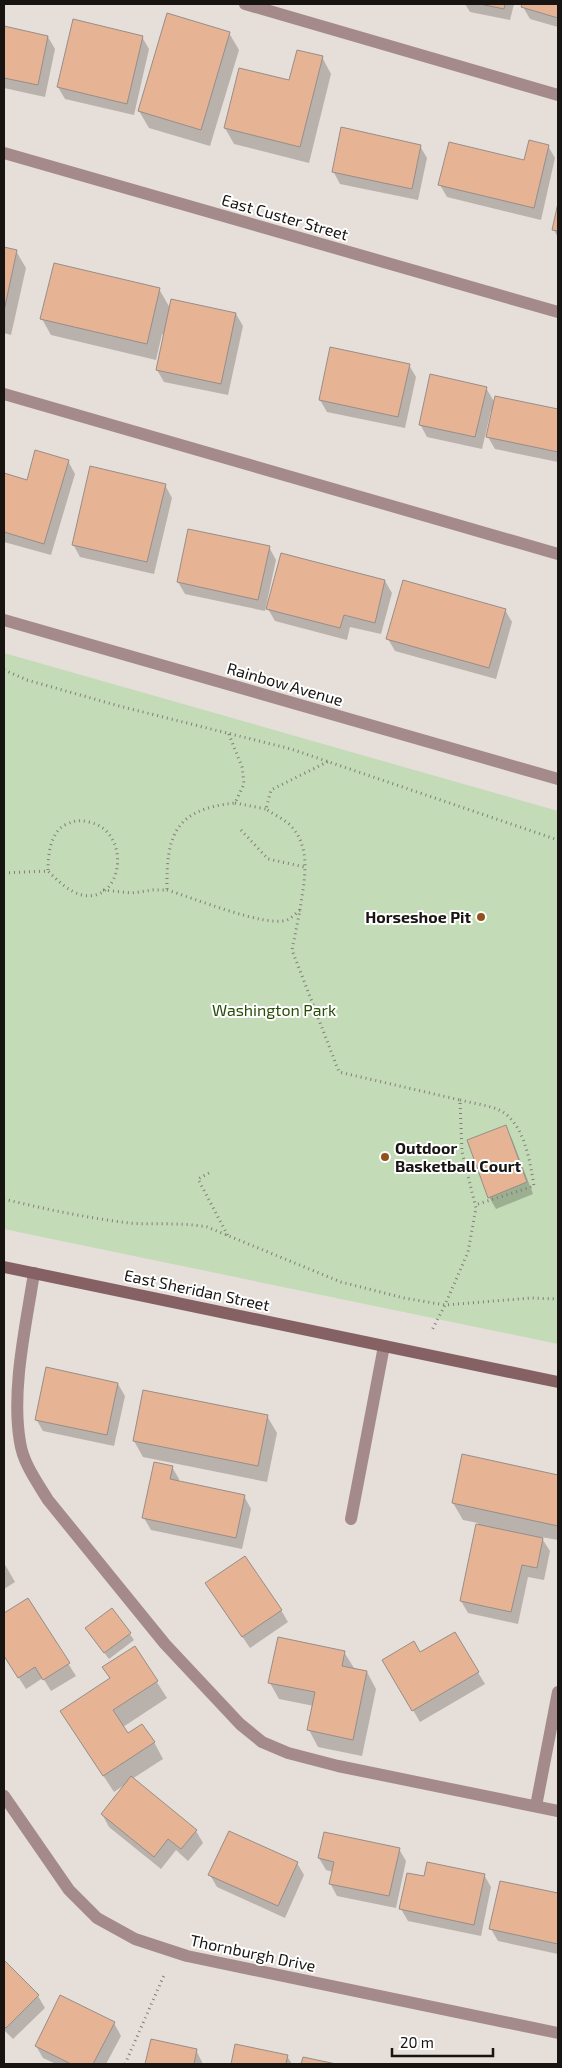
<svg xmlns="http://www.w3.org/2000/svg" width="562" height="2068" viewBox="0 0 562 2068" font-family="'Exo 2',sans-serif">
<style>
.green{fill:#c3dbb6}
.shadow{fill:#0003}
.building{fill:#e6b395;stroke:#968e89}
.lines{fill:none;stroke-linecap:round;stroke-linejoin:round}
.path{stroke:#837e7a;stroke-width:3;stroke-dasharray:1 4;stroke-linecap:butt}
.lane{stroke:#a48a8b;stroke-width:12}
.street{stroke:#a48a8b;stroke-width:12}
.secondary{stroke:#866164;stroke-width:12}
.poi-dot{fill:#93521c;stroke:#fff;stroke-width:2}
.labels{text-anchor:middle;stroke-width:4;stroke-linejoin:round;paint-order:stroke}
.street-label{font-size:16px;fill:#171412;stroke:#fff}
.poi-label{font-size:16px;font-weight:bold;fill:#171412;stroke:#fff;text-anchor:end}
.park-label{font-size:16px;fill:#294c07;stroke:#fff}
</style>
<rect width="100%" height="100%" fill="#e6ded8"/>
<polygon class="green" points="4,653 558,811 558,1344 4,1229"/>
<g class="shadow">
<polygon points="465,4 514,4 510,20 470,12"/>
<polygon points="523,4 558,4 558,27 530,19 523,7"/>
<polygon points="4,28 48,37 55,49 45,97 4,88"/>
<polygon points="229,33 239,50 210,146 149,128 139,111"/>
<polygon points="142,37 149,49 134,115 65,99 58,87"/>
<polygon points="322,57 331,74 309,163 234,144 225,128"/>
<polygon points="420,146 427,158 418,200 340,184 333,171"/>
<polygon points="548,146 555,158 541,220 447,197 440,185 525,162"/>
<polygon points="558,209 558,238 554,230"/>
<polygon points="4,248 16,251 26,268 11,335 4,333"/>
<polygon points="159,289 170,308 236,314 243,326 228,395 164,382 157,370 164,335 162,334 156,360 51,335 42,319"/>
<polygon points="409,365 416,377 405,428 327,412 320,400"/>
<polygon points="486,388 495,403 496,397 558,411 558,462 495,449 488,437 493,412 491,411 482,449 427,437 420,424"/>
<polygon points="68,461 75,474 51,555 4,542 4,474 28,481"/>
<polygon points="165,485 172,498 154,574 80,557 73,544"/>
<polygon points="269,547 276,560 265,611 185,594 178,582"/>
<polygon points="385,581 392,593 381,634 350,627 347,640 275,621 268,609"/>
<polygon points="505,610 512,622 496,679 395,651 388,639"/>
<polygon points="505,1127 512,1139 533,1194 496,1209 489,1197"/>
<polygon points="118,1384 125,1396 114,1446 43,1431 36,1419"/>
<polygon points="267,1416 277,1433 267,1482 143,1457 134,1441"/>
<polygon points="463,1456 558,1476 558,1540 541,1537 550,1551 544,1580 528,1577 518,1624 468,1613 461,1601 478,1523 463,1520 453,1503"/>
<polygon points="172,1467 179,1479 179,1482 244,1496 251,1509 242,1549 151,1530 144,1518"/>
<polygon points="4,1563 15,1582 4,1589"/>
<polygon points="214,1595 281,1610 288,1622 250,1648"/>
<polygon points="27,1599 76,1676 51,1691 43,1678 26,1689 4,1655 4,1615"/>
<polygon points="112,1609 134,1640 109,1659 90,1634"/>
<polygon points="454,1633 485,1684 420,1722 384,1660 420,1653"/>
<polygon points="135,1648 167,1698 123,1727 128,1734 154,1742 163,1759 132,1779 196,1831 203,1843 188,1861 176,1850 161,1869 109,1827 102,1814 127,1783 114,1792 61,1711 110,1679 104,1668"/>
<polygon points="344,1652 354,1668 367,1672 376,1689 362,1756 318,1747 309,1730 314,1706 279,1699 270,1683"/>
<polygon points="399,1849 406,1861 396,1908 337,1896 330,1883 333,1872 326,1870 319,1858"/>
<polygon points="297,1863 304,1875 285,1918 217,1887 210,1875"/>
<polygon points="484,1875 491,1887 481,1936 408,1921 401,1909 425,1878"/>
<polygon points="501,1882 558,1894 558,1954 498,1941 491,1929"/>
<polygon points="4,1962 38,1996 45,2008 13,2039 4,2030"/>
<polygon points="114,2023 121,2036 106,2064 56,2064 43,2058 36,2046"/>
<polygon points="152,2040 196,2050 203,2064 146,2064"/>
<polygon points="236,2046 287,2056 292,2064 233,2064"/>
</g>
<g class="building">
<polygon points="480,4 505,4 504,9"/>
<polygon points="522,4 558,4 558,18 521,7"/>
<polygon points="167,13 230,32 201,130 138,111"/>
<polygon points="73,19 143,36 127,104 57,87"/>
<polygon points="4,26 48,36 38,85 4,78"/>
<polygon points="297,50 323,56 300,147 224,128 239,68 289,80"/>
<polygon points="341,127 421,145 412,189 332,172"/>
<polygon points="529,140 549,145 534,208 438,185 449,142 524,160"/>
<polygon points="558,203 558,231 552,230"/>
<polygon points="4,247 17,250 4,311"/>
<polygon points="54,263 160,288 147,344 40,319"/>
<polygon points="171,299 236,313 221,384 156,370"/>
<polygon points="330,347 410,364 398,417 319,400"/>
<polygon points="430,374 487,387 475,437 419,425"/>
<polygon points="495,396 558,409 558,452 486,437"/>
<polygon points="35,450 69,460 44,544 4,532 4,473 27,480"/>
<polygon points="90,466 166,484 147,562 72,545"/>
<polygon points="188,529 270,546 258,600 177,582"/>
<polygon points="281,553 385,580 375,623 344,615 340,628 266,609"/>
<polygon points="403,580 506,609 489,668 386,639"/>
<polygon points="506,1125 527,1182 488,1198 467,1140"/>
<polygon points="46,1367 118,1383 107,1435 35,1420"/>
<polygon points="143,1390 268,1415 258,1466 133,1441"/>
<polygon points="462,1454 558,1475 558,1526 452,1503"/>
<polygon points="154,1462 173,1466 170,1479 245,1495 236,1538 142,1518"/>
<polygon points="476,1524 543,1538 537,1568 522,1565 511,1612 460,1601"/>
<polygon points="245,1556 282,1610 242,1637 205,1583"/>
<polygon points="28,1598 70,1663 43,1680 35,1667 18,1678 4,1656 4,1613"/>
<polygon points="112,1608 131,1633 104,1653 85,1628"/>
<polygon points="455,1632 479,1672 412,1711 382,1660 414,1641 420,1652"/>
<polygon points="278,1637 345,1651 342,1666 367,1671 353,1740 307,1730 315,1692 268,1683"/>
<polygon points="135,1646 158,1681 113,1710 128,1733 142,1724 155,1742 103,1776 60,1711 110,1678 102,1667"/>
<polygon points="131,1776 197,1830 181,1849 168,1839 154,1857 101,1814"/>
<polygon points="229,1831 298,1862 278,1906 208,1875"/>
<polygon points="324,1832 400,1848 389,1896 329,1884 334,1862 318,1858"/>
<polygon points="427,1862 485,1874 474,1925 399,1909 407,1873 424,1876"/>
<polygon points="500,1881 558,1893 558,1944 489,1929"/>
<polygon points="4,1960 39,1995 6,2028 4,2026"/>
<polygon points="60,1995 115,2022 93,2064 71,2064 35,2046"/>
<polygon points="151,2039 197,2049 194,2064 145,2064"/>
<polygon points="235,2044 288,2055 286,2064 231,2064"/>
<polygon points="303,2057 336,2064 301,2064"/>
</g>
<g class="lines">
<g class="path">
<polyline points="4,670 27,680 119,706 291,749 558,840"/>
<polyline points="235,803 266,809"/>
<polyline points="241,830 268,859 305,867"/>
<path d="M4,873L48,871C57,880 69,892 82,895C124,904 132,831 89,822C80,820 76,820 67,824C50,831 48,855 48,871"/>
<path d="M103,890L132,893L153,890H167C166,835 175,809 235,803L244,784L242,767L228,732"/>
<path d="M167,890C191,897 266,928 287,920C292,918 296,913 300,910L292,950L339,1072L460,1100L462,1152L476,1208L468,1252L445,1305L431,1332"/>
<path d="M300,910C304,881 313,847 289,824C282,818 273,814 266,809L271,790L329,761"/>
<path d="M460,1100C472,1103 486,1105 497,1109C524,1120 530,1161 534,1186L475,1205"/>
<polyline points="209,1173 198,1179 228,1236"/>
<path d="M4,1199C44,1209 88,1218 129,1223C155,1225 181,1222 207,1227L341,1282L404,1298L445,1305L531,1298L558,1299"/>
<polyline points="125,2064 165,1973"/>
</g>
<g class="lane">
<polyline points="245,4 558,95"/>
<polyline points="4,394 558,554"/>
<path d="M34,1273C26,1325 11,1390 20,1442C23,1463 37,1482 48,1500L165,1644L240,1724L262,1742L288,1753L338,1766L558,1811"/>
<polyline points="536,1806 558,1692"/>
</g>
<g class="street">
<polyline points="4,153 558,312"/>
<polyline points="4,620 558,779"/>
<polyline points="351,1519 384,1346"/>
<polyline points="4,1796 69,1890 97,1918 135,1939 187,1956 558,2033"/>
</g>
<polyline class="secondary" points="4,1267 558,1382"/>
</g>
<g class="poi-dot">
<circle cx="481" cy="917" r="5"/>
<circle cx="385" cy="1157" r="5"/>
</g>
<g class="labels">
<g class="street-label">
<text transform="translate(285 217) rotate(16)" y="6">East Custer Street</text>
<text transform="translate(285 684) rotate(16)" y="6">Rainbow Avenue</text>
<text transform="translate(197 1290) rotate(12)" y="6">East Sheridan Street</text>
<text transform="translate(253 1953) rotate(12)" y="6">Thornburgh Drive</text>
</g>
<g class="poi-label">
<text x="471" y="923">Horseshoe Pit</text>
<text x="395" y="1154" text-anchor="start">Outdoor<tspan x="395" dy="18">Basketball Court</tspan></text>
</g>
<g class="park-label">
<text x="274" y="1016">Washington Park</text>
</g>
</g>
<rect width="562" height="2068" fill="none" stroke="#171412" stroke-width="10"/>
<path d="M392 2048v8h101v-8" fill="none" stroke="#171412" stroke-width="2.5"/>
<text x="400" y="2048" font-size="15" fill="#171412" stroke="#ffffff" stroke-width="4" paint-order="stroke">20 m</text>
</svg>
